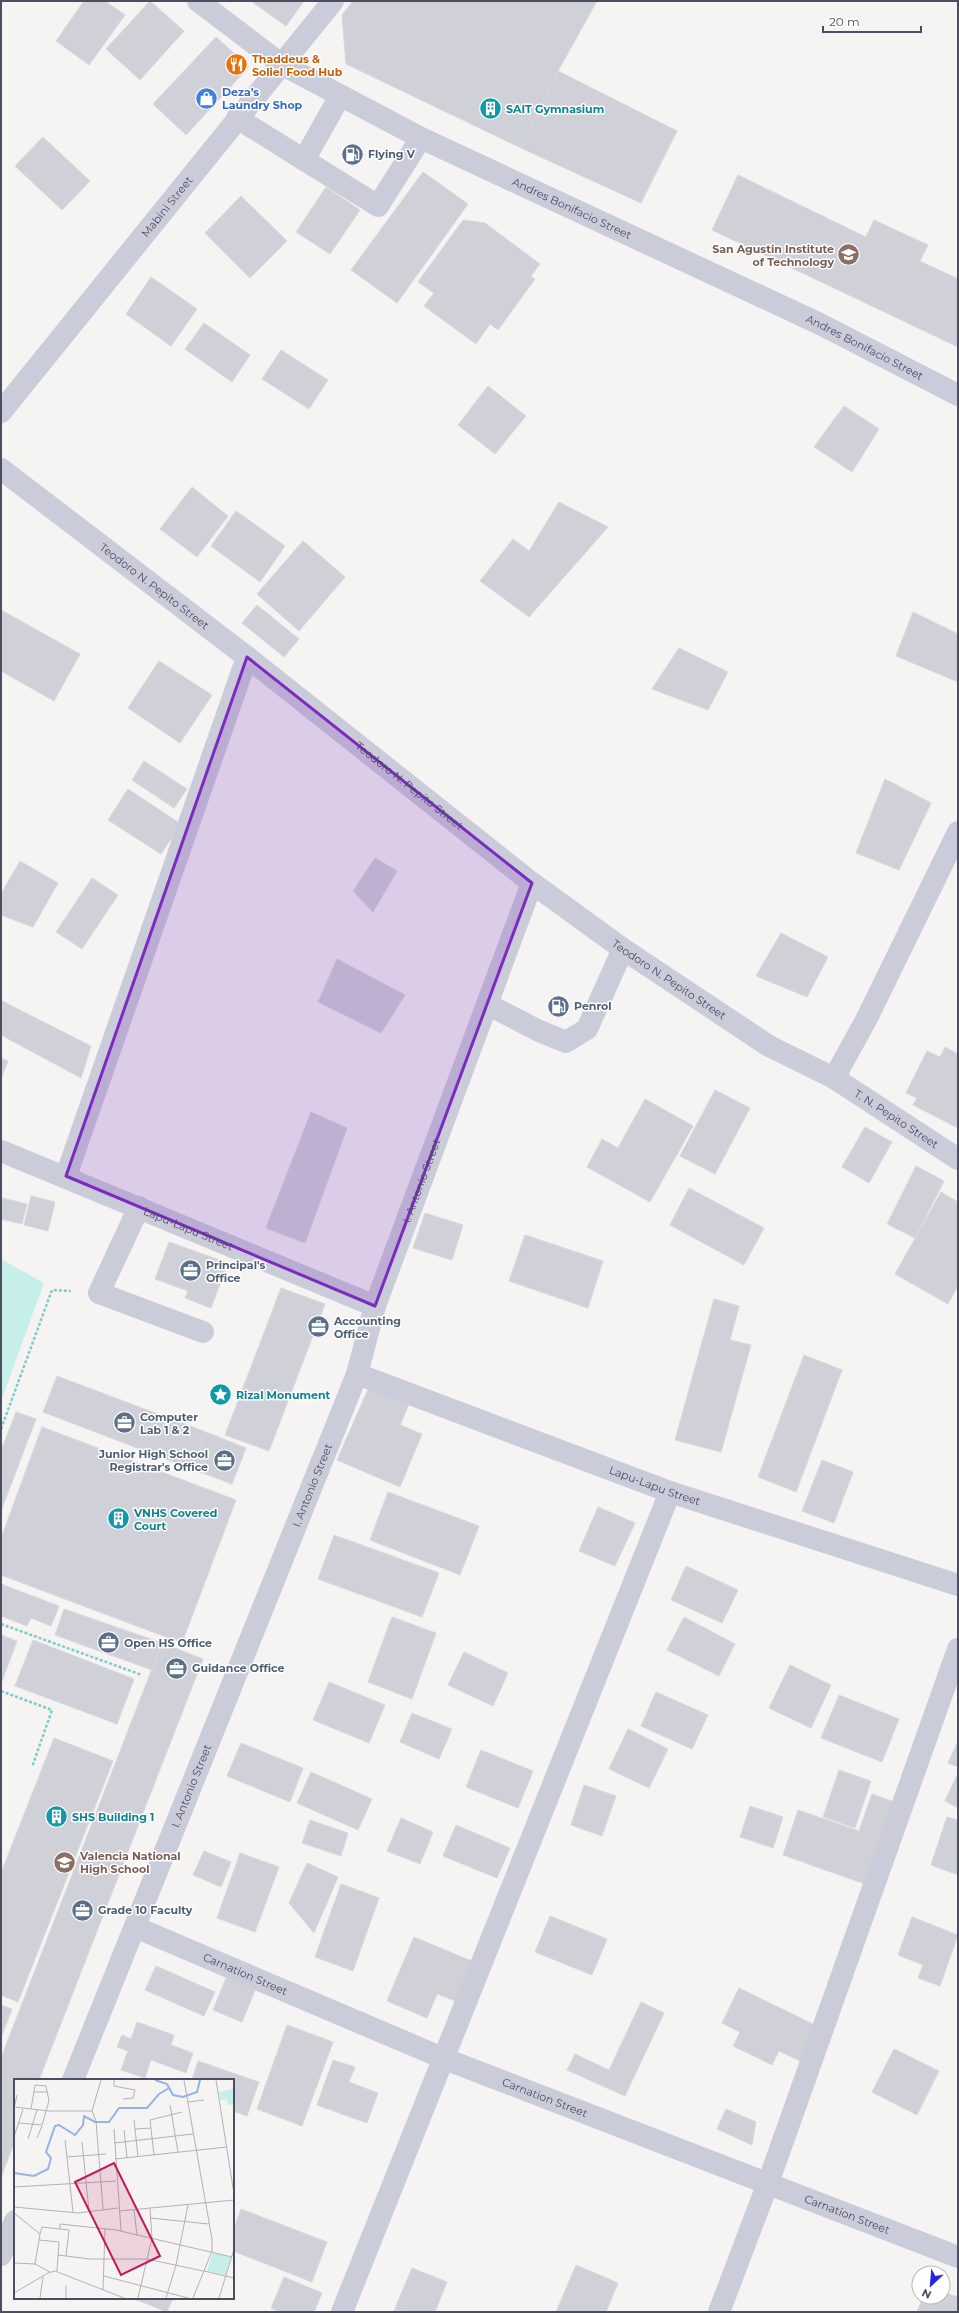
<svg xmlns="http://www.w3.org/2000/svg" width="959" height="2313" viewBox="0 0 959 2313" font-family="Montserrat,sans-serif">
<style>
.green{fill:#c5efe8}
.building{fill:#d0d1d8;stroke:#d8d7de}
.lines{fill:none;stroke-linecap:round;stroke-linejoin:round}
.path{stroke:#7eccc8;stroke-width:2.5;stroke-dasharray:3 2;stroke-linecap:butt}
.minor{stroke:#cbccd9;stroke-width:22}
.marked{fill:#7b2cbf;fill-opacity:0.2;stroke:#7b2cbf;stroke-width:3;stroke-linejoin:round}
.labels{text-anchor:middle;stroke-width:3;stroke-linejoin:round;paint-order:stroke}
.food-label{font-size:11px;font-weight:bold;fill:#c56008;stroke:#fff;text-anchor:start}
.shop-label{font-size:11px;font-weight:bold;fill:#366cbe;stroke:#fff;text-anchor:start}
.culture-label{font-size:11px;font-weight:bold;fill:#0d838f;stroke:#fff;text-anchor:start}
.service-label{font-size:11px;font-weight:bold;fill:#4e5e75;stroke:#fff;text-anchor:start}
.street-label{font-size:11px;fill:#4b4d60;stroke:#fff}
.education-label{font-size:11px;font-weight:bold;fill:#785e54;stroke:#fff;text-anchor:end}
.inset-river{fill:none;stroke:#95b2e9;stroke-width:2}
.inset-road{fill:none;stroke:#b1b1b8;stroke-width:1}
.view{fill:#c2185b;fill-opacity:0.15;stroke:#c2185b;stroke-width:2}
.inset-edge{fill:none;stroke:#4b4d60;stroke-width:2}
</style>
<rect width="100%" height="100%" fill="#f5f4f3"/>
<polygon class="green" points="1,1259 44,1283 1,1401"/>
<g class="building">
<polygon points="84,1 105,1 125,15 89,65 56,41"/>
<polygon points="150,1 184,31 140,80 106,49"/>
<polygon points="251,1 304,1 286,26"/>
<polygon points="353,1 597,1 558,71 521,148 346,64 342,15"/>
<polygon points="216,37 249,67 186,135 153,104"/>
<polygon points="558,71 677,131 641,203 521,148"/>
<polygon points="43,137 90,181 62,210 15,166"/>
<polygon points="423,172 468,204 397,303 351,270"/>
<polygon points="738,175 866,237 874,220 928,245 920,261 958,279 958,347 712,230"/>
<polygon points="326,187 360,210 330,254 296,232"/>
<polygon points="241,196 287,241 250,278 205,233"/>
<polygon points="463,220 485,223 540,264 531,276 535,279 498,330 490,324 476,344 424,306 434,293 418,282"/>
<polygon points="151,277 197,309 171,346 126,314"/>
<polygon points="204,323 250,355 232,382 185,349"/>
<polygon points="281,350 328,380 309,409 262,379"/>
<polygon points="488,386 526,416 495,454 458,425"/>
<polygon points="844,406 879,429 852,472 814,447"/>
<polygon points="192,487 228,516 197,557 160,529"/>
<polygon points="559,502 608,527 529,617 480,581 513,539 529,551"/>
<polygon points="236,511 285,546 260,582 211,546"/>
<polygon points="303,541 345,577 299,631 257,594"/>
<polygon points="257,605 299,639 284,657 242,623"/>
<polygon points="1,610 80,654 54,701 1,671"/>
<polygon points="913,612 958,634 958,682 896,656"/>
<polygon points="679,648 728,672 708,710 652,689"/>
<polygon points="159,661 212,695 180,743 128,708"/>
<polygon points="144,761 187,789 174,808 132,780"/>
<polygon points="885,779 931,803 899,870 856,853"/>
<polygon points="128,789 181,824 161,854 108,820"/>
<polygon points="375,858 397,871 373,912 353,891"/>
<polygon points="20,861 58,883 33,927 1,915 1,894"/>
<polygon points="92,878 118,895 82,949 56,932"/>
<polygon points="781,933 828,957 807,997 756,976"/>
<polygon points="337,959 405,995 381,1033 318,1002"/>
<polygon points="2,1001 91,1046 81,1078 1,1035"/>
<polygon points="945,1047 958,1054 958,1128 913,1105 917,1098 906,1093 927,1051 940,1057"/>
<polygon points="1,1058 8,1061 1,1079"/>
<polygon points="715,1090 750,1108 715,1174 680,1156"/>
<polygon points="645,1099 693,1126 650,1202 587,1167 602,1139 618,1148"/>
<polygon points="311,1112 347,1128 305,1243 266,1228"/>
<polygon points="865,1127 892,1142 869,1183 842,1167"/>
<polygon points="916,1166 944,1181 915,1238 887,1224"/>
<polygon points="689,1188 764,1228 744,1265 670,1225"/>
<polygon points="941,1192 958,1202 958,1286 948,1304 895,1274"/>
<polygon points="31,1196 55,1202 48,1231 24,1225"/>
<polygon points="2,1198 27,1204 22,1224 1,1219"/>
<polygon points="425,1213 463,1225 452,1260 413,1248"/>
<polygon points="525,1235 603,1261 588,1308 509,1281"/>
<polygon points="169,1242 228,1263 211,1308 185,1298 188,1291 155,1279"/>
<polygon points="281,1288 325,1304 269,1451 225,1435"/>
<polygon points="714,1299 739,1306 730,1340 751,1345 721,1452 675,1440"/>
<polygon points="804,1355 842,1370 796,1492 758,1477"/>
<polygon points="57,1376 206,1432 192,1469 43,1412"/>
<polygon points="369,1387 409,1404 400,1425 422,1434 400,1487 337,1460"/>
<polygon points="16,1412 36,1419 1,1511 1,1451"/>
<polygon points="42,1427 236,1500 182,1643 1,1575 1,1538"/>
<polygon points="206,1432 246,1448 232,1484 192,1469"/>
<polygon points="822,1460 853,1472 834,1523 802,1511"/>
<polygon points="388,1492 479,1526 460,1575 370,1540"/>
<polygon points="598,1507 635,1523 615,1566 579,1551"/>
<polygon points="334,1535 439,1573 422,1617 318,1579"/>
<polygon points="686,1566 738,1590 722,1623 671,1600"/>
<polygon points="1,1584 59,1606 51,1626 31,1618 27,1626 1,1616"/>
<polygon points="64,1609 162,1643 152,1670 55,1635"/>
<polygon points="392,1617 436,1633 412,1699 368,1682"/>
<polygon points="684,1617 735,1644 719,1676 667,1650"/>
<polygon points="1,1635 17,1641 1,1684"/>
<polygon points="33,1640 134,1679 117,1724 15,1686"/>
<polygon points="162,1643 203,1659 39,2080 15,2080 15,2141 1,2177 1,2058"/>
<polygon points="464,1652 508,1673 493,1706 448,1685"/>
<polygon points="790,1665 831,1685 811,1728 769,1708"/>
<polygon points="329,1682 385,1705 369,1743 313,1720"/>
<polygon points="656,1692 708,1715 692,1749 641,1726"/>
<polygon points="839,1695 899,1719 882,1762 821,1738"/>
<polygon points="412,1713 452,1729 439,1759 400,1742"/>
<polygon points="628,1729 668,1749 649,1788 609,1769"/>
<polygon points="54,1738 113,1761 18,2002 1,1995 1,1873"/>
<polygon points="958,1741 958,1767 948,1763"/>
<polygon points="241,1743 303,1768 290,1802 227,1776"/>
<polygon points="481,1750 533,1771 518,1808 466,1787"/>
<polygon points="839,1770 871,1781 855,1828 823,1817"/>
<polygon points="311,1772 372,1799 358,1830 297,1803"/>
<polygon points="958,1773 958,1808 945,1801"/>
<polygon points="584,1785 616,1796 602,1836 571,1825"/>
<polygon points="872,1794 894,1802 865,1884 783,1855 798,1810 859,1831"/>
<polygon points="750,1806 783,1817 773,1848 740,1837"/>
<polygon points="947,1817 958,1820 958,1875 931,1865"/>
<polygon points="401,1818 433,1832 420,1864 387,1851"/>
<polygon points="310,1820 348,1833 341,1856 302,1843"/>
<polygon points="456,1825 510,1848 497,1878 443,1856"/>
<polygon points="204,1851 231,1862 221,1887 193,1875"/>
<polygon points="240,1853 279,1867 255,1932 217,1918"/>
<polygon points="307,1863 338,1877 314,1933 289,1903"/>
<polygon points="341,1884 379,1898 353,1971 315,1957"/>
<polygon points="550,1916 607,1939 592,1975 535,1952"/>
<polygon points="912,1917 958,1935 940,1986 918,1978 923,1965 898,1955"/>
<polygon points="414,1937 474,1962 458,2002 437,1994 427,2018 387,2001"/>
<polygon points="156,1966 215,1992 204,2016 145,1990"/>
<polygon points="226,1978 255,1990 242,2022 213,2010"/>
<polygon points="739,1988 817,2026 800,2061 779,2051 772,2065 733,2046 740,2032 722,2023"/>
<polygon points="641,2002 664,2013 625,2096 567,2070 575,2054 609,2070"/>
<polygon points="1,2005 12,2009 1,2038"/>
<polygon points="137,2022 174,2035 171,2045 193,2053 186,2073 151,2060 145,2078 121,2070 128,2051 117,2047 122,2035 131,2039"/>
<polygon points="287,2025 333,2042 302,2126 257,2109"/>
<polygon points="894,2049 939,2071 917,2115 872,2092"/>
<polygon points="333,2060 355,2067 349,2082 378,2093 367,2123 317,2105"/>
<polygon points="198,2061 259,2082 247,2116 233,2111 233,2080 192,2080"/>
<polygon points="726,2109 756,2122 752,2145 717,2129"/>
<polygon points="241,2209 327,2242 312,2282 233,2251 233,2231"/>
<polygon points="576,2265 618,2283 606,2312 556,2312"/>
<polygon points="412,2268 447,2282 435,2312 394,2311"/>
<polygon points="284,2277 322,2293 314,2312 280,2312 271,2308"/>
<polygon points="943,2292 958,2297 958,2312 917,2312 923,2297 943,2297"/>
<polygon points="132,2298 173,2298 167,2312"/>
</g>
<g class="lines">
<g class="path">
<polyline points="1,1429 52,1290 71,1291"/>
<polyline points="1,1624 142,1675"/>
<polyline points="1,1691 52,1710 32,1767"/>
</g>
<g class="minor">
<path id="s1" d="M198,1L281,64L421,138L820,324L958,395"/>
<polyline points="237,118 378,206 421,138"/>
<polyline points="304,160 340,96"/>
<path id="s2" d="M1,412L333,1"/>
<path id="s3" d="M1,469L247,657L532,883L623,949L769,1046L834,1078L958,1159"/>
<polyline points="487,1004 537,1030 566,1042 587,1029 623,949"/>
<polyline points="834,1078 866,1020 958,832"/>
<path id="s4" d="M1,1151L375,1306"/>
<polyline points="66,1176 247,657"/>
<polyline points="139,1207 99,1293 203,1332"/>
<path id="s5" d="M357,1374L670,1492L958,1585"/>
<path id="s6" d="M135,1927L445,2059L958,2257"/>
<path id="s7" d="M73,2080L357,1374L375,1306L532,883"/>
<polyline points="1,2255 15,2221"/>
<polyline points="342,2312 670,1492"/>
<polyline points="719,2312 768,2183 958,1649"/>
</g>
</g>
<path class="marked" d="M247,657L532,883L375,1306L66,1176Z"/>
<defs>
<symbol id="restaurant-disc" viewBox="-11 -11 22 22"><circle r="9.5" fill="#e8710a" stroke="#fff"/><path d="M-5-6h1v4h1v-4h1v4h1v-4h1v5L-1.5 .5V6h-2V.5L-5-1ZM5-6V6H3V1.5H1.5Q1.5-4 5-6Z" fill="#fff"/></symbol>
<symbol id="shop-disc" viewBox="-11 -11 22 22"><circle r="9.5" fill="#3f7fe0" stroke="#fff"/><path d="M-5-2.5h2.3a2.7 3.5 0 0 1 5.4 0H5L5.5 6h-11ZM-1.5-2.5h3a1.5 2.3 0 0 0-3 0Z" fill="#fff"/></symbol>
<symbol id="building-disc" viewBox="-11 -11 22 22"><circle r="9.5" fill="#0f9aa8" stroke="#fff"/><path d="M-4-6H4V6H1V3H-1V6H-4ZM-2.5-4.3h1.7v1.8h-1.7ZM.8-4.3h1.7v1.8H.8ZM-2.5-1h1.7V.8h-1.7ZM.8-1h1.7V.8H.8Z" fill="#fff"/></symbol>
<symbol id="fuel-disc" viewBox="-11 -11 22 22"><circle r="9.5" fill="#5c6f8a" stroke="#fff"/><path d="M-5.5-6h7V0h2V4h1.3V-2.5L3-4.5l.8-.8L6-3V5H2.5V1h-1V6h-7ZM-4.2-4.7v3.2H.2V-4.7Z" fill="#fff"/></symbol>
<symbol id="university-disc" viewBox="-11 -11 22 22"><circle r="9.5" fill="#8d6e63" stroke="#fff"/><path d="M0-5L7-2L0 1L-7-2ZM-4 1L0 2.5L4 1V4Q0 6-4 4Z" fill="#fff"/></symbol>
<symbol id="office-disc" viewBox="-11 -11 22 22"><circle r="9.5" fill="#5c6f8a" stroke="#fff"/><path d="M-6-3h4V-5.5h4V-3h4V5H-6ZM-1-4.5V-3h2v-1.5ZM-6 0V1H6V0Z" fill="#fff"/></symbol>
<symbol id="sight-disc" viewBox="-11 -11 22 22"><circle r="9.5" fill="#0f9aa8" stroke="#fff"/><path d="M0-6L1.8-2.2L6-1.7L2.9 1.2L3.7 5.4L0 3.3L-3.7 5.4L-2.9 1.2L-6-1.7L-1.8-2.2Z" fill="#fff"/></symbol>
<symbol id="school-disc" viewBox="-11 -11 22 22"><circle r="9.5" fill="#8d6e63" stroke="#fff"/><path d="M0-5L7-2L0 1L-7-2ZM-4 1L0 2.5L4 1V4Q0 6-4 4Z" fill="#fff"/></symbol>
</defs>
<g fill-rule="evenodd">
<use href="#restaurant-disc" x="224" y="52" width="25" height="25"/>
<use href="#shop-disc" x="194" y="86" width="25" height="25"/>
<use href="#building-disc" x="478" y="96" width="25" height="25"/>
<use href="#fuel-disc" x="340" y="142" width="25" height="25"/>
<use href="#university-disc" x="836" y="242" width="25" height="25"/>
<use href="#fuel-disc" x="546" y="994" width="25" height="25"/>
<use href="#office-disc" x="178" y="1258" width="25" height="25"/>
<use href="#office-disc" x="306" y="1314" width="25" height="25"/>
<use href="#sight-disc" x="208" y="1382" width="25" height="25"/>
<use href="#office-disc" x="112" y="1410" width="25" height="25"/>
<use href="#office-disc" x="212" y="1448" width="25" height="25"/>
<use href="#building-disc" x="106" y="1506" width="25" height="25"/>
<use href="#office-disc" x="96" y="1630" width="25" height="25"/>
<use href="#office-disc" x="164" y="1656" width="25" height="25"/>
<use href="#building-disc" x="44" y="1804" width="25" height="25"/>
<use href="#school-disc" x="52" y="1850" width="25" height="25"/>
<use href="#office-disc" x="70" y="1898" width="25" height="25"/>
</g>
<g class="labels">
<g class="food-label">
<text x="252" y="63">Thaddeus &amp;<tspan x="252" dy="13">Soliel Food Hub</tspan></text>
</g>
<g class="shop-label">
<text x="222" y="96">Deza’s<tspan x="222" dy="13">Laundry Shop</tspan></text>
</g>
<g class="culture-label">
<text x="506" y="113">SAIT Gymnasium</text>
<text x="236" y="1399">Rizal Monument</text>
<text x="134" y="1517">VNHS Covered<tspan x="134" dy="13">Court</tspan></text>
<text x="72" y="1821">SHS Building 1</text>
</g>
<g class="service-label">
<text x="368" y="158">Flying V</text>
<text x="574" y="1010">Penrol</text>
<text x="206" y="1269">Principal's<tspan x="206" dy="13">Office</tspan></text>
<text x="334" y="1325">Accounting<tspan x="334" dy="13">Office</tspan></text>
<text x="140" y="1421">Computer<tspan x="140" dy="13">Lab 1 &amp; 2</tspan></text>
<text x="208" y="1458" text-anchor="end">Junior High School<tspan x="208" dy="13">Registrar's Office</tspan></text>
<text x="124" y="1647">Open HS Office</text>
<text x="192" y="1672">Guidance Office</text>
<text x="98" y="1914">Grade 10 Faculty</text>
</g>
<g class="street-label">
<text dy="4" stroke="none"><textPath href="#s2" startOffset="264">Mabini Street</textPath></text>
<text dy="4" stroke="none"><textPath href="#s1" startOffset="429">Andres Bonifacio Street</textPath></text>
<text dy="4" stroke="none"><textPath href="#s1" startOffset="753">Andres Bonifacio Street</textPath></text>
<text dy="4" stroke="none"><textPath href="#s3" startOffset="193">Teodoro N. Pepito Street</textPath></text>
<text dy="4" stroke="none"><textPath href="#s3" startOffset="517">Teodoro N. Pepito Street</textPath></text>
<text dy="4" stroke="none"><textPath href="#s3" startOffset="841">Teodoro N. Pepito Street</textPath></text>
<text dy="4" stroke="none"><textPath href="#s3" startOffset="1108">T. N. Pepito Street</textPath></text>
<text dy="4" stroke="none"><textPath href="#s7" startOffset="965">I. Antonio Street</textPath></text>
<text dy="4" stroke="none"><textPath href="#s4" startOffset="203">Lapu-Lapu Street</textPath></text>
<text dy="4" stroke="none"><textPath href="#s7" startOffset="641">I. Antonio Street</textPath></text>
<text dy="4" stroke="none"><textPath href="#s5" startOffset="318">Lapu-Lapu Street</textPath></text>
<text dy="4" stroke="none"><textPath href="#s7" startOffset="317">I. Antonio Street</textPath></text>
<text dy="4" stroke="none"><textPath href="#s6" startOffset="120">Carnation Street</textPath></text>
<text dy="4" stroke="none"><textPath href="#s6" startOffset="444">Carnation Street</textPath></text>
<text dy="4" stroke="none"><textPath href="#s6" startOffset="768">Carnation Street</textPath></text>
</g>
<g class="education-label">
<text x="834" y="253">San Agustin Institute<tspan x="834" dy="13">of Technology</tspan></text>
<text x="80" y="1860" text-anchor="start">Valencia National<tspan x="80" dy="13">High School</tspan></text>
</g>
</g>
<g transform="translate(14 2079)">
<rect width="220" height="220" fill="#f5f4f3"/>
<path d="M220,10V25L214,26L213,20L206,21L205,13ZM199,173L217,178L211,196L193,192Z" fill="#c5efe8"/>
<path class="inset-river" d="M141,1L153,5L159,16L169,18L183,13L186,1M0,94L20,97L34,90L37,79L32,73L41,47L45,46L61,56L69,46L70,37L81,43H95L105,29H133L145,15L155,9"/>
<path class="inset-road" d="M87,1L78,32L82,42L89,130M100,1V7L121,11L119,19L109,20M170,1L198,160V172L179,219M202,1L220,115M20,13H33M174,23L190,21M156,26L164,73M0,28L35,32H78M0,29L3,16M120,41L124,78M5,44L28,46L35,22L32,7L21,6L17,30M100,50L107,152M121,50L137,49M110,51L113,79M0,58L9,30M23,59L28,47M14,60L23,31M51,61L59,133M68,63L75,132M100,64L179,55M140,76L136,41L168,33M53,78L92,75M101,80L213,68M0,108L102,102M0,128L64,134L104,129M120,131L123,156M105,132L220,121M0,134L26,155L21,185L36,193M136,139L195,145M46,150V145L102,151L218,178M26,155L28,148L55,151L52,177M25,161L45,163L43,192M44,176L76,180H133L189,192M0,184L21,185M190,192L220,199M90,197L174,219M89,211L91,150M0,214L34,194L41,192L110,219M26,219L29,198M52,219V206M124,219L138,159L136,130M152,219L162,186L174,126M205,219L220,170"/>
<path class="view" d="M100,84L146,177L107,196L61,103Z"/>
<rect width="220" height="220" class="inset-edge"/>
</g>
<rect width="959" height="2313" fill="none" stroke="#4b4d60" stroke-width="4"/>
<g transform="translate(931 2285) rotate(206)"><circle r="19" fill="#ffffff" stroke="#b7b8bf"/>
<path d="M0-3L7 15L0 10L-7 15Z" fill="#2524de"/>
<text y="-6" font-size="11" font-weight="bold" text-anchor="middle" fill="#4b4d60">N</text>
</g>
<path d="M823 26v6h98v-6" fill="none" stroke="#4b4d60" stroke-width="2"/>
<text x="829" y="26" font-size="12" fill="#4b4d60" stroke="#ffffff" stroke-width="3" paint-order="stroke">20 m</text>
</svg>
